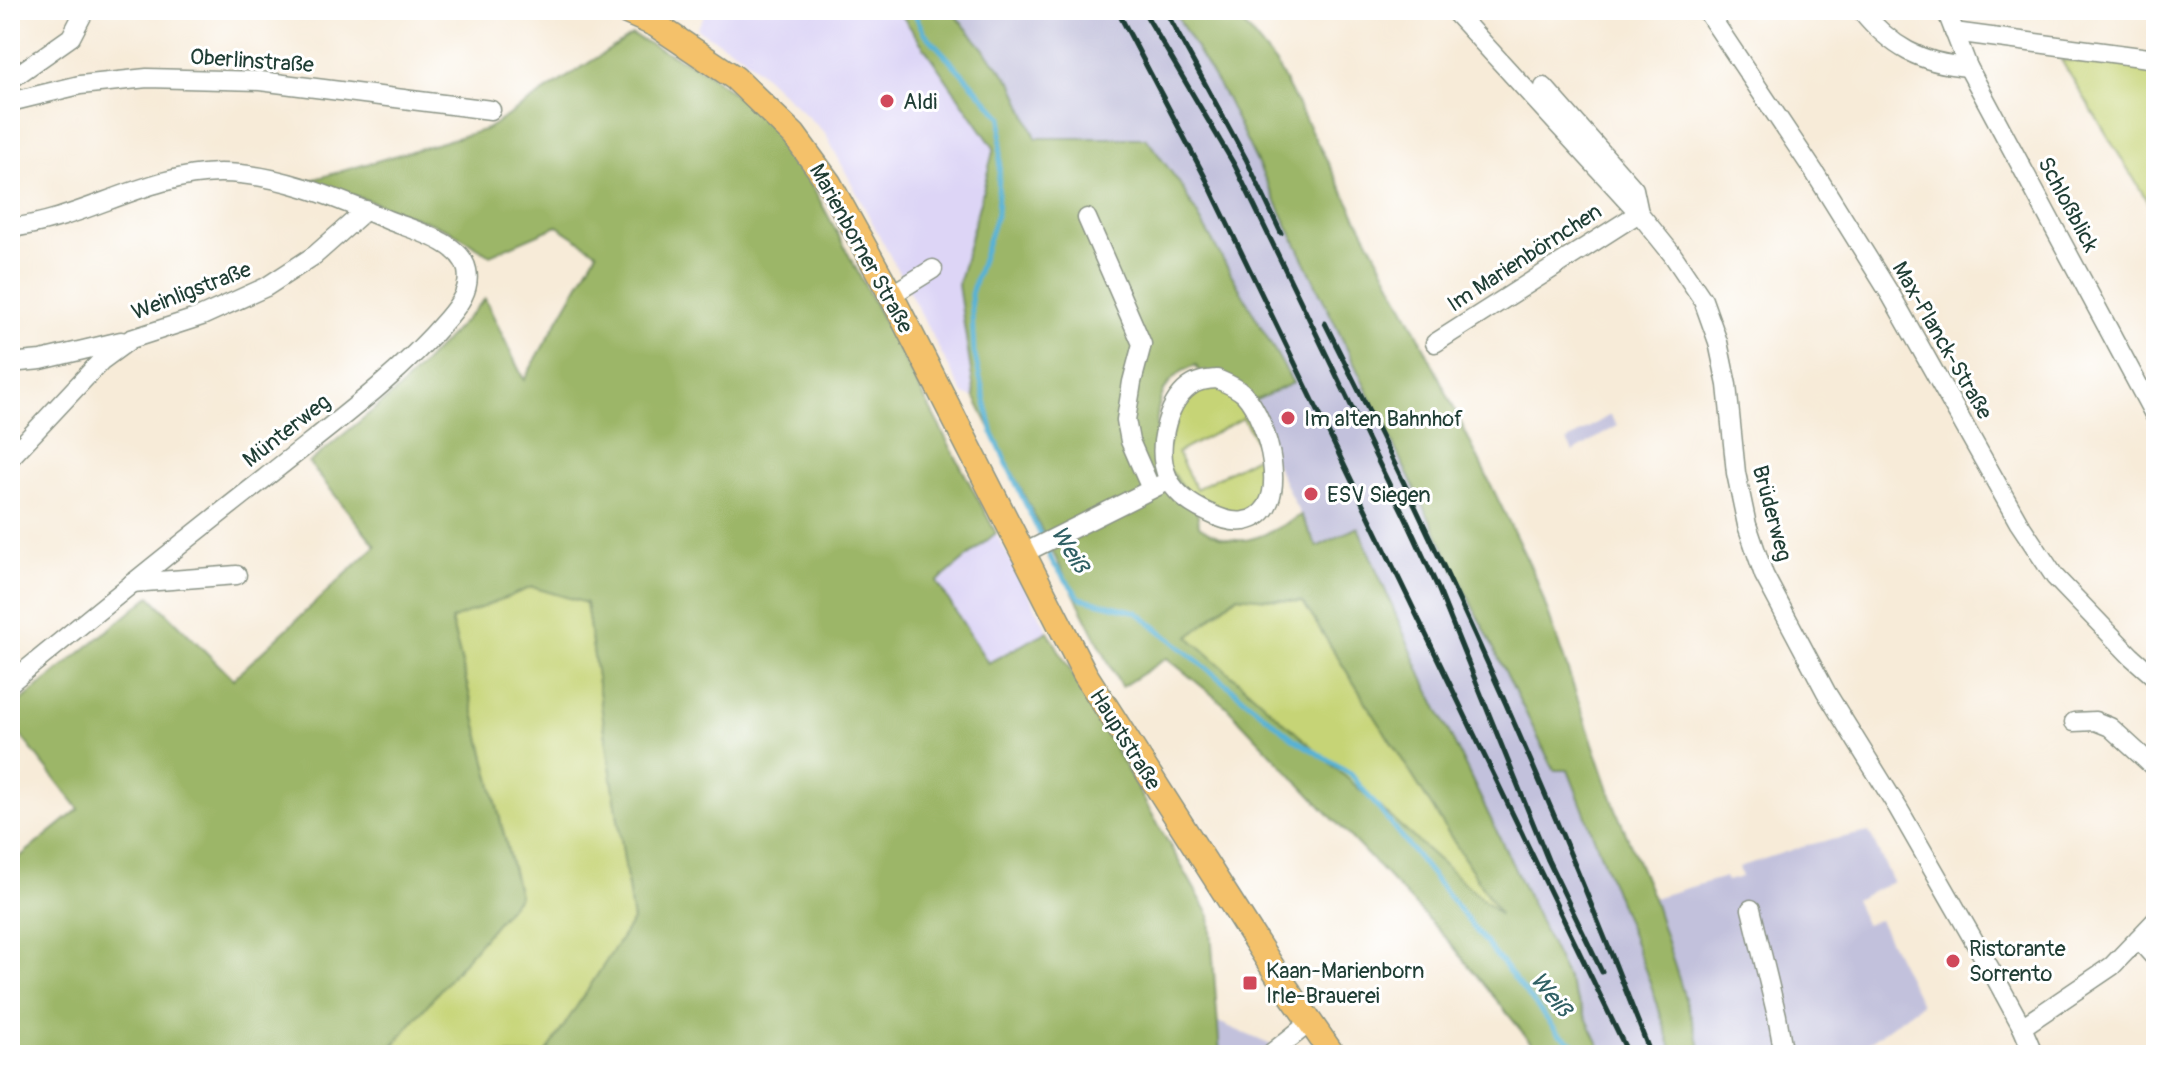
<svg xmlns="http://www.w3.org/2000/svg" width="2166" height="1065" viewBox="0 0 2166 1065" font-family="Pangolin,sans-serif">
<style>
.built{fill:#ddd5f6}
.industrial{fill:#c2c1dc}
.green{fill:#c6d476;stroke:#728855;stroke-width:2;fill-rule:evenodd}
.forest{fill:#9cb667;stroke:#5e7a4e;stroke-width:2;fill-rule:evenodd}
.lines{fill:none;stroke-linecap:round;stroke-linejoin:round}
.stream{stroke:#57b2d5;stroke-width:5}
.minor-casing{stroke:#8b9486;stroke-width:21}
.major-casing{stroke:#8b9486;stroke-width:27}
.minor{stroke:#fff;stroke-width:18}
.major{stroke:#f4c16a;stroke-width:24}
.rail{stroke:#1f3d34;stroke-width:5}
.poi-dot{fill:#d1495b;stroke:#fff;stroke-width:3}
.labels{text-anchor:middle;stroke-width:6;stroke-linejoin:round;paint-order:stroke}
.street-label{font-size:22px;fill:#1f3d34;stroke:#fff}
.poi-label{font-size:22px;fill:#1f3d34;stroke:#fff;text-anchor:start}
.water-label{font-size:24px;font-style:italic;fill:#306064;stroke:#fff}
</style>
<rect width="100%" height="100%" fill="#fff"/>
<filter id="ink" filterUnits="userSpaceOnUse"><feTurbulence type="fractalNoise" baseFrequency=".0125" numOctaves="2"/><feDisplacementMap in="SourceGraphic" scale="16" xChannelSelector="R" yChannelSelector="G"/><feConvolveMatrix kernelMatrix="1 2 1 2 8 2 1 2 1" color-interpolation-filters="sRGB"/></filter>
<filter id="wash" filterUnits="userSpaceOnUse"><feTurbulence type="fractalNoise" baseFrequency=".006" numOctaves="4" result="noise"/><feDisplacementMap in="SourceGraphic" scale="32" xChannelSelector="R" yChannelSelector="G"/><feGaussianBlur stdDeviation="1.8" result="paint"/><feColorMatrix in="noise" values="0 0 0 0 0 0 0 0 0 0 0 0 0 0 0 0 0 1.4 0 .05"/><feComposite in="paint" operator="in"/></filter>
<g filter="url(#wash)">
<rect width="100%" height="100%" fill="#f7ebd8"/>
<g class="built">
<polygon points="707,10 898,10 969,110 994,148 958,285 975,398 963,394 825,133 743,56 697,29"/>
<polygon points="996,533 1048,631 988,663 937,581"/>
</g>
<g class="industrial">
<polygon points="951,10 1173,10 1226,98 1407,473 1554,769 1568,770 1651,985 1674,1055 1604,1055 1423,678 1359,528 1316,547 1247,406 1293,383 1146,138 1035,138 1013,84"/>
<polygon points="1610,415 1617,426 1573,452 1567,441"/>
<polygon points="1869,832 1893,882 1854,900 1865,924 1879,920 1921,1004 1852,1055 1703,1055 1653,898 1725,877 1727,881 1742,877 1739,867 1807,845"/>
<polygon points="1216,1021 1294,1055 1220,1055"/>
</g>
<g class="green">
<polygon points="2061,60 2156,67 2156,215"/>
<path d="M1231,385L1271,457L1259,515L1198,508L1163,460L1188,388ZM1243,418L1262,454L1196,489L1177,453Z"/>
<polygon points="532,587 586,602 633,921 545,1055 385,1055 519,895 451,619"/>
<polygon points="1237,596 1303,602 1502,918 1188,637"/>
</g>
<g class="forest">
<path d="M898,10H951L1013,84L1036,138H1146L1180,184L1293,383L1250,403L1203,380L1196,365C1186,369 1177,373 1170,382C1154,401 1153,439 1164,461C1177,488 1198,493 1199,526C1239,554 1263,536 1301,515L1317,547L1358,527L1423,678L1604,1055H1541L1448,940L1226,706L1167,658L1121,687L975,398L958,285L994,148ZM1236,596L1303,602L1500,915L1189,637Z"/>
<polygon points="1173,10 1232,10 1276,64 1415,328 1536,578 1616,810 1653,898 1703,1055 1674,1055 1651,985 1568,770 1554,770 1407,473 1226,98"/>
<polygon points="632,35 705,71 763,117 807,176 996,533 937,582 988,663 1048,631 1210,916 1220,1055 545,1055 633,920 586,603 532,587 451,620 519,896 385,1055 10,1055 10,865 79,809 10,722 10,710 150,596 233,679 376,546 309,463 399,389 485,299 524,380 597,252 557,226 490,255 447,229 311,180 487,129"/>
</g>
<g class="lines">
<g class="stream">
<polyline points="913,10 923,31 1002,117 997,213 971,294 974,352 993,434 1042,539"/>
<polyline points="1046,548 1053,563 1080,598 1137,612 1294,739 1350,773 1558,1033 1591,1055"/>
</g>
</g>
</g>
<g filter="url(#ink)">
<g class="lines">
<defs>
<g id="minor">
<polyline points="1453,10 1639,213 1672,254 1703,300 1718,342 1727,385 1736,473 1747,525 1764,575 1826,692 1898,808 1996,979 2022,1027 2034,1055"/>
<polyline points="1706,10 1815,173 1892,297 2019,523 2055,577 2131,656 2156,678"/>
<path d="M1861,10C1891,47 1920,63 1968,67"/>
<polyline points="1946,10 1968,67 2156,418"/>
<polyline points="1954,32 2156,59"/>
<polyline points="10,80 71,37 85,10"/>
<polyline points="10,102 80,85 147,78 260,81 491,110"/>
<polyline points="1087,218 1142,344 1132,382 1126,420 1130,441 1151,489"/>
<path d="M10,228C83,220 146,174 220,173C278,173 336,198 388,220C412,230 461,241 467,270C471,289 459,305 447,319C395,380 327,428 265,478C179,545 94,614 10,683"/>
<polyline points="891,295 933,269"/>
<polyline points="1435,343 1639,213 1634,189 1544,87"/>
<polyline points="10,363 41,360 121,341"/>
<path d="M1217,379C1226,383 1237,387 1244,394C1267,418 1296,513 1244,521C1233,523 1219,518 1209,513C1193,506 1176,494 1168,478C1156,452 1165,405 1189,387C1198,380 1207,380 1217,379Z"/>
<polyline points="10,458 101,361 131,339 202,316 266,287 315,255 366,210"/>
<polyline points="1022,554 1162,484"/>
<polyline points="132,583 237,575"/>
<polyline points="2074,722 2095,721 2110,727 2156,769"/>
<polyline points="1751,909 1777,1016 1784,1055"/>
<polyline points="2138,939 2156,959"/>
<polyline points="2022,1027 2112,966 2156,920"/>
<polyline points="1269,1055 1309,1023"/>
</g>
<polyline id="major" points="622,10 656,25 735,78 794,135 829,183 891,295 1085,674 1278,976 1333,1055"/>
</defs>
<use href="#minor" class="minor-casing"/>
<use href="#major" class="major-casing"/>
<use href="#minor" class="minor"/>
<use href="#major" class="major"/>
<g class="rail">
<polyline points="1117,10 1206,179 1629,1055"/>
<polyline points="1143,10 1235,166 1406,519 1438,588 1548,860 1602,972"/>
<polyline points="1165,10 1246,159 1281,233"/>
<path d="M1325,323C1446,561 1555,806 1651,1055"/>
</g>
</g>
</g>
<g class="poi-dot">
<circle cx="887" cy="101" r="8"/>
<circle cx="1288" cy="418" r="8"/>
<circle cx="1311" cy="494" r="8"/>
<circle cx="1953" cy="961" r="8"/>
<rect x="1242" y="975" width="16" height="16" rx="4"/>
</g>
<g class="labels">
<g class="street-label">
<text transform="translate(252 60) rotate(4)" y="8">Oberlinstraße</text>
<text transform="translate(2069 204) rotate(62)" y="8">Schloßblick</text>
<text transform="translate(862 248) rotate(61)" y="8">Marienborner Straße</text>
<text transform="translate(1524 257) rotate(-33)" y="8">Im Marienbörnchen</text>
<text transform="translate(191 290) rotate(-21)" y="8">Weinligstraße</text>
<text transform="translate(1943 340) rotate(60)" y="8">Max-Planck-Straße</text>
<text transform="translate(286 430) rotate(-38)" y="8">Münterweg</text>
<text transform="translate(1773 513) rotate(75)" y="8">Brüderweg</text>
<text transform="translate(1126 739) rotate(58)" y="8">Hauptstraße</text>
</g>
<g class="poi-label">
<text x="903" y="109">Aldi</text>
<text x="1304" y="426">Im alten Bahnhof</text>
<text x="1327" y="502">ESV Siegen</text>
<text x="1969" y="956">Ristorante<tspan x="1969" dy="25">Sorrento</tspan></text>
<text x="1266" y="978">Kaan-Marienborn<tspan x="1266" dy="25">Irle-Brauerei</tspan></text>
</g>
<g class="water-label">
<text transform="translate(1070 549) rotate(59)" y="8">Weiß</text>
<text transform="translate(1551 994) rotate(51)" y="8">Weiß</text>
</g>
</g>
<rect width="2166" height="1065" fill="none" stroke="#fff" stroke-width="40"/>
</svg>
